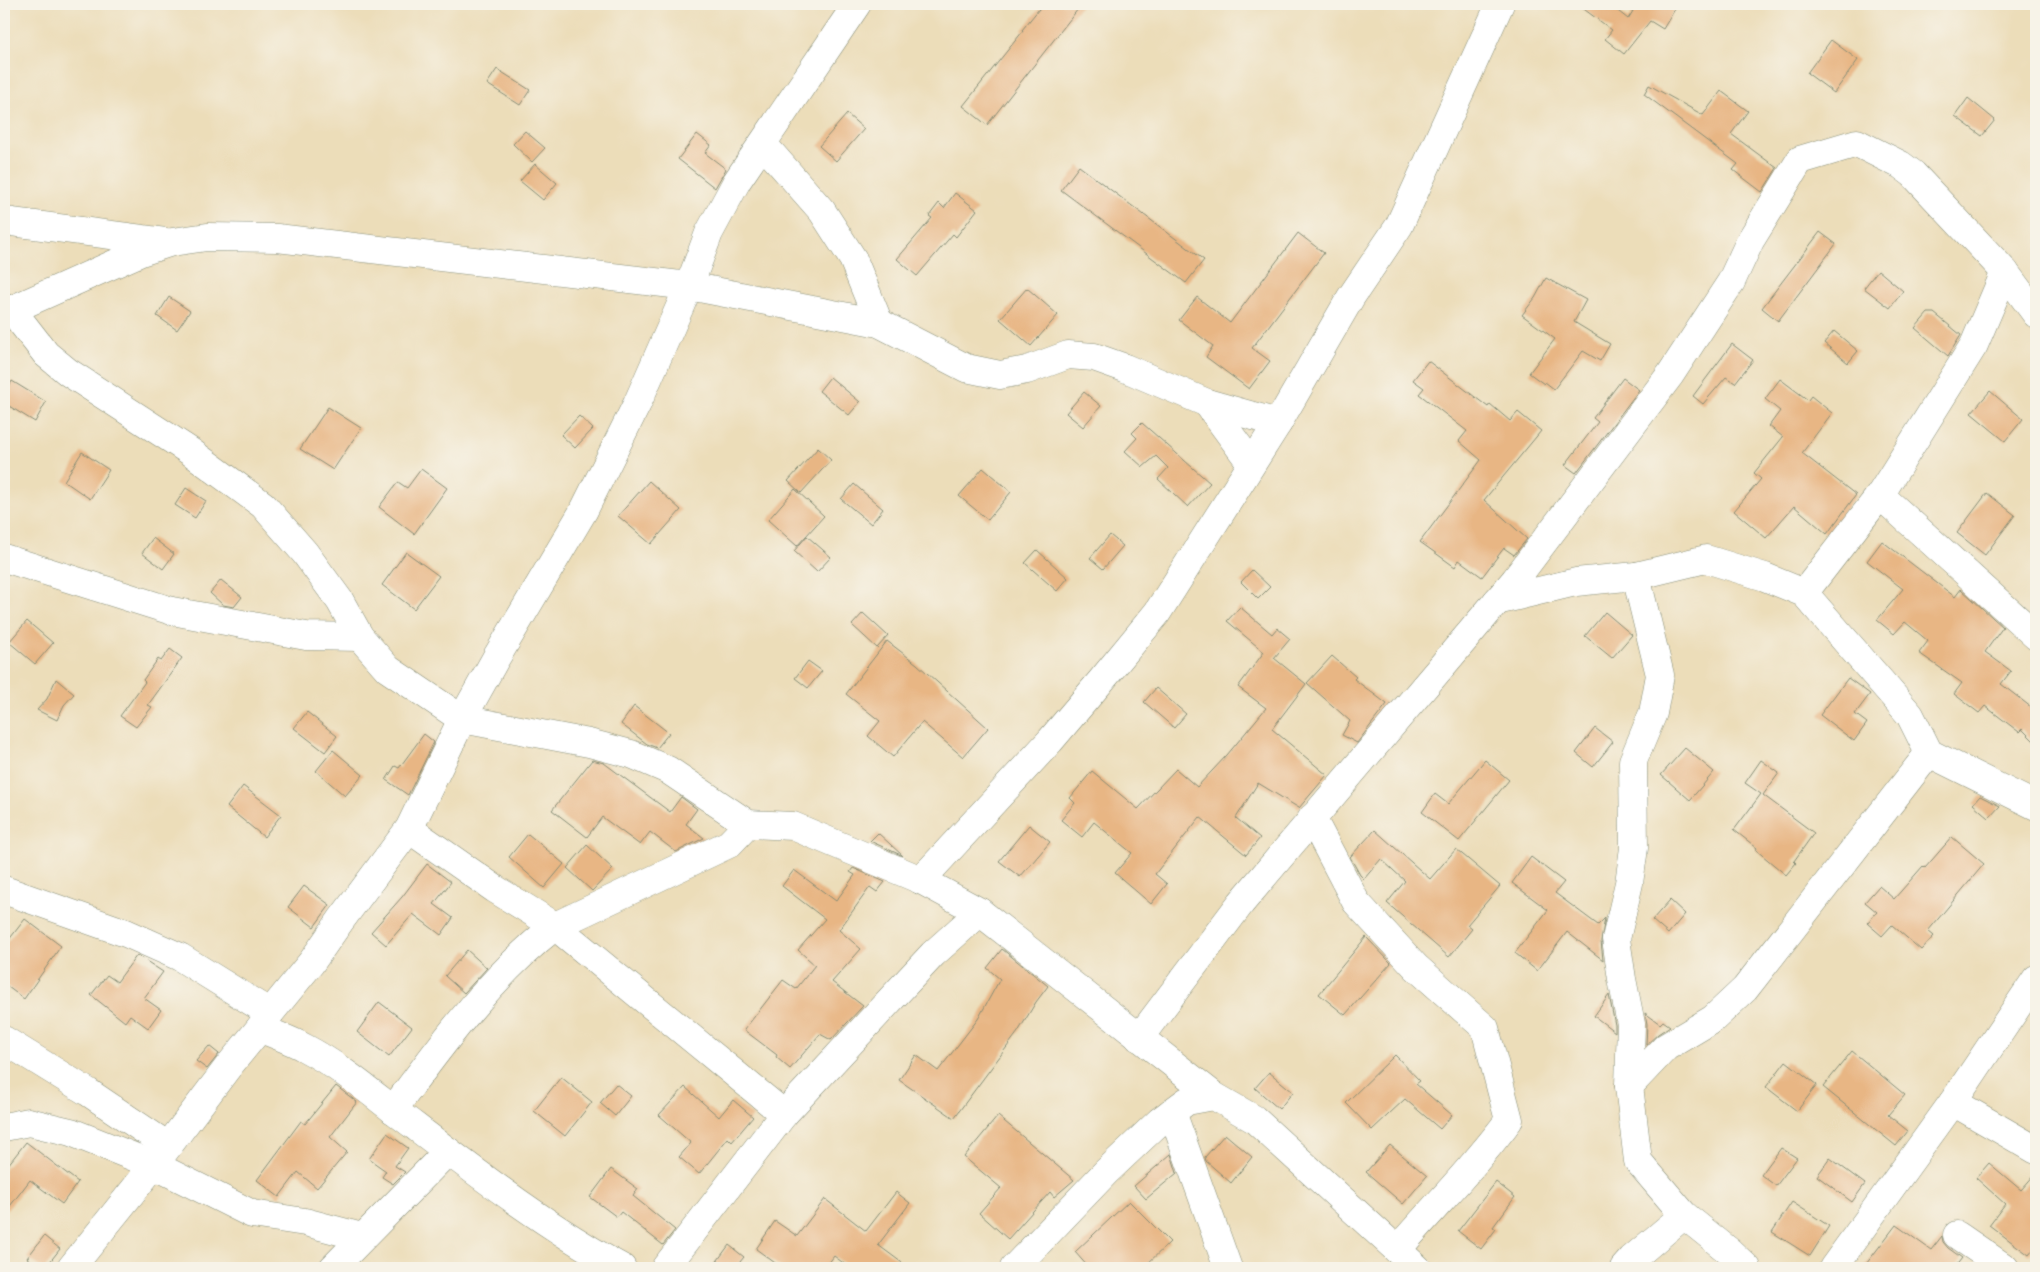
<svg xmlns="http://www.w3.org/2000/svg" width="2040" height="1272" viewBox="0 0 2040 1272" font-family="'Libre Caslon Text',serif">
<style>
.building{fill:#e8b684}
.lines{fill:none;stroke-linecap:round;stroke-linejoin:round}
.minor-casing{stroke:#868d76;stroke-width:29}
.minor{stroke:#fff;stroke-width:28}
</style>
<rect width="100%" height="100%" fill="#f7f3e8"/>
<filter id="ink" filterUnits="userSpaceOnUse"><feTurbulence type="fractalNoise" baseFrequency=".02" numOctaves="2"/><feDisplacementMap in="SourceGraphic" scale="10" xChannelSelector="R" yChannelSelector="G"/><feConvolveMatrix kernelMatrix="1 2 1 2 8 2 1 2 1" color-interpolation-filters="sRGB"/></filter>
<filter id="wash" filterUnits="userSpaceOnUse"><feTurbulence type="fractalNoise" baseFrequency=".0096" numOctaves="4" result="noise"/><feDisplacementMap in="SourceGraphic" scale="20" xChannelSelector="R" yChannelSelector="G"/><feGaussianBlur stdDeviation="1.12" result="paint"/><feColorMatrix in="noise" values="0 0 0 0 0 0 0 0 0 0 0 0 0 0 0 0 0 1.4 0 .05"/><feComposite in="paint" operator="in"/></filter>
<g filter="url(#wash)">
<rect width="100%" height="100%" fill="#ecddb9"/>
<g id="blocks">
<g class="building">
<polygon points="1043,4 1082,4 987,125 963,106 1023,31 1022,30"/>
<polygon points="1577,4 1609,4 1628,19 1633,11 1621,4 1678,4 1663,29 1650,21 1624,54 1605,39 1612,30"/>
<polygon points="1831,40 1858,60 1834,93 1807,73"/>
<polygon points="497,69 530,90 520,105 487,84"/>
<polygon points="1649,85 1703,115 1721,91 1748,111 1731,134 1777,168 1762,192 1733,170 1738,164 1644,94"/>
<polygon points="1968,98 1995,120 1982,136 1955,116"/>
<polygon points="847,114 864,129 836,161 819,146"/>
<polygon points="525,131 545,148 532,162 513,144"/>
<polygon points="697,134 711,145 705,153 726,169 715,188 678,159"/>
<polygon points="535,164 557,183 543,200 520,181"/>
<polygon points="1079,166 1204,260 1186,283 1061,190"/>
<polygon points="955,193 977,210 956,237 953,234 917,276 897,259 932,218 929,216 939,203 944,208"/>
<polygon points="1820,232 1836,244 1778,321 1762,308"/>
<polygon points="1298,233 1324,253 1252,348 1270,361 1249,389 1206,357 1213,346 1179,320 1197,297 1230,323"/>
<polygon points="1878,270 1903,291 1890,308 1864,288"/>
<polygon points="1546,278 1586,300 1574,322 1610,344 1600,361 1583,351 1554,389 1545,382 1544,384 1529,373 1555,339 1522,315 1535,298"/>
<polygon points="1027,288 1058,315 1031,346 1000,319"/>
<polygon points="169,297 190,311 177,330 157,316"/>
<polygon points="1928,313 1934,313 1961,335 1948,356 1915,328"/>
<polygon points="1834,331 1858,351 1848,363 1824,343"/>
<polygon points="1732,344 1753,360 1735,383 1726,377 1703,404 1693,396"/>
<polygon points="1428,361 1488,407 1490,404 1510,421 1518,412 1541,431 1484,500 1527,539 1514,555 1504,548 1482,577 1459,560 1455,567 1420,542 1481,460 1459,441 1467,431 1419,394 1424,388 1413,380"/>
<polygon points="830,377 860,402 849,415 819,391"/>
<polygon points="1623,378 1639,390 1576,473 1565,465 1598,422 1593,418"/>
<polygon points="1780,379 1808,400 1811,396 1832,413 1802,453 1856,495 1827,534 1794,506 1766,538 1734,511 1761,479 1754,473 1783,437 1769,426 1780,411 1765,399"/>
<polygon points="12,381 46,402 35,422 4,403 4,395"/>
<polygon points="1990,391 2023,419 2005,441 1971,413"/>
<polygon points="1084,392 1101,406 1083,427 1066,413"/>
<polygon points="328,407 361,428 333,470 300,449"/>
<polygon points="579,416 593,429 575,448 561,435"/>
<polygon points="1142,423 1210,483 1188,507 1158,479 1168,468 1156,456 1143,467 1125,451 1137,438 1132,433"/>
<polygon points="818,448 831,460 801,493 788,481"/>
<polygon points="82,452 109,470 90,499 64,481"/>
<polygon points="983,468 1011,492 988,520 959,496"/>
<polygon points="421,469 447,488 414,534 379,507 398,482 407,488"/>
<polygon points="649,481 681,510 651,544 618,516"/>
<polygon points="854,484 883,509 871,524 841,499"/>
<polygon points="186,488 206,501 195,518 175,505"/>
<polygon points="795,489 824,516 797,546 768,520"/>
<polygon points="1987,493 2015,515 1985,555 1957,533"/>
<polygon points="1110,535 1123,546 1103,569 1090,558"/>
<polygon points="807,536 831,557 817,572 794,551"/>
<polygon points="153,538 174,554 163,569 142,553"/>
<polygon points="1882,541 1955,597 1961,589 2003,627 1985,652 2011,671 2001,684 2036,711 2036,743 2022,729 2019,732 1985,706 1979,713 1954,694 1962,683 1919,653 1928,641 1905,622 1894,634 1877,620 1903,589 1867,561"/>
<polygon points="1037,550 1068,578 1057,591 1025,563"/>
<polygon points="406,552 439,576 414,609 382,585"/>
<polygon points="1252,570 1270,587 1258,599 1241,582"/>
<polygon points="221,580 242,597 234,607 223,605 210,593"/>
<polygon points="1240,607 1272,634 1277,628 1290,639 1274,658 1306,684 1272,729 1327,775 1299,808 1258,783 1236,818 1260,838 1246,855 1200,817 1155,874 1167,884 1151,904 1115,873 1132,853 1094,822 1082,837 1061,820 1075,803 1070,798 1092,771 1138,809 1176,769 1197,787 1227,755 1266,708 1238,687 1264,652 1227,621"/>
<polygon points="1605,612 1632,635 1612,658 1585,636"/>
<polygon points="863,613 888,636 877,648 852,625"/>
<polygon points="27,621 53,643 35,664 9,642"/>
<polygon points="887,641 917,664 988,728 963,757 922,722 893,757 868,736 880,721 846,694"/>
<polygon points="170,649 182,658 148,705 152,707 136,727 120,716 145,682 143,680 158,659 161,661"/>
<polygon points="1332,656 1356,677 1354,679 1387,704 1357,743 1342,735 1350,721 1307,683"/>
<polygon points="808,661 822,671 808,688 795,678"/>
<polygon points="1848,678 1870,694 1855,714 1867,723 1854,741 1820,715"/>
<polygon points="56,679 74,694 64,705 57,720 37,710 47,699"/>
<polygon points="1156,688 1186,714 1174,728 1144,702"/>
<polygon points="634,706 669,733 657,748 647,744 621,724"/>
<polygon points="307,712 337,736 325,752 294,728"/>
<polygon points="1595,728 1613,742 1593,767 1576,753"/>
<polygon points="424,734 434,742 408,795 386,780 395,766 399,768"/>
<polygon points="1685,748 1714,772 1690,800 1661,775"/>
<polygon points="333,750 363,775 345,796 316,771"/>
<polygon points="592,760 604,763 670,812 681,797 697,809 686,824 704,838 676,852 650,832 640,845 602,817 587,837 552,810"/>
<polygon points="1485,760 1509,780 1459,841 1422,812 1435,794 1448,804"/>
<polygon points="1761,760 1779,773 1763,795 1814,833 1794,861 1796,863 1786,875 1756,850 1757,848 1734,830 1761,794 1745,783"/>
<polygon points="243,786 281,815 264,837 227,807"/>
<polygon points="1980,796 2000,806 1989,818 1973,804"/>
<polygon points="1029,825 1050,842 1020,877 999,861"/>
<polygon points="1375,830 1430,879 1456,849 1500,886 1467,925 1472,929 1449,957 1387,903 1405,881 1381,859 1364,879 1360,875 1350,857"/>
<polygon points="878,833 903,856 870,841"/>
<polygon points="528,834 564,864 544,888 509,857"/>
<polygon points="1952,837 1984,864 1928,931 1934,936 1921,950 1892,925 1882,936 1867,923 1877,912 1865,902 1879,886 1894,899 1923,866 1925,868"/>
<polygon points="587,845 613,869 592,891 567,868"/>
<polygon points="1531,857 1564,882 1555,893 1598,925 1605,918 1601,941 1603,960 1567,932 1537,971 1515,953 1548,910 1512,883"/>
<polygon points="427,864 451,882 434,904 453,918 441,935 413,914 386,945 371,932 402,897"/>
<polygon points="853,868 885,882 877,892 870,887 839,930 861,949 832,982 863,1006 831,1040 820,1034 790,1069 776,1057 777,1055 744,1030 783,980 796,989 815,965 798,950 825,919 782,886 794,870 836,901 855,875 850,872"/>
<polygon points="304,886 330,905 314,927 288,907"/>
<polygon points="1670,900 1685,914 1668,934 1652,920"/>
<polygon points="25,919 61,946 24,999 4,984 4,946"/>
<polygon points="1366,937 1391,963 1345,1015 1319,994"/>
<polygon points="1002,949 1048,986 1036,1002 1018,1032 954,1118 899,1080 916,1055 938,1071 978,1019 1000,979 987,968"/>
<polygon points="467,950 487,968 464,993 445,976"/>
<polygon points="137,955 163,972 144,998 161,1010 148,1028 130,1015 125,1022 91,995 107,975 117,982"/>
<polygon points="1609,995 1615,1025 1615,1032 1594,1016"/>
<polygon points="379,1002 412,1027 389,1057 357,1032"/>
<polygon points="1645,1013 1660,1024 1663,1021 1670,1026 1658,1034 1646,1045 1647,1024"/>
<polygon points="209,1046 219,1054 207,1069 196,1061"/>
<polygon points="1852,1051 1905,1095 1888,1115 1908,1131 1896,1146 1823,1087"/>
<polygon points="1395,1055 1420,1081 1416,1084 1452,1115 1440,1129 1405,1099 1372,1130 1346,1103"/>
<polygon points="1786,1061 1817,1085 1797,1111 1766,1087"/>
<polygon points="1269,1072 1293,1092 1279,1109 1255,1088"/>
<polygon points="561,1077 592,1102 565,1136 534,1111"/>
<polygon points="616,1084 631,1096 615,1116 600,1103"/>
<polygon points="336,1086 357,1102 330,1137 347,1152 317,1188 298,1172 279,1197 257,1180 301,1121 305,1124"/>
<polygon points="685,1087 719,1117 733,1100 753,1117 732,1142 728,1138 699,1174 679,1157 691,1143 659,1115"/>
<polygon points="998,1116 1074,1180 1054,1197 1050,1192 1008,1239 979,1213 1001,1188 964,1157"/>
<polygon points="387,1133 408,1148 395,1166 405,1172 393,1184 382,1177 386,1171 369,1159"/>
<polygon points="1225,1134 1252,1157 1231,1183 1206,1161 1205,1157"/>
<polygon points="26,1142 78,1182 62,1204 30,1180 4,1214 4,1170"/>
<polygon points="1390,1145 1427,1176 1403,1204 1366,1172"/>
<polygon points="1781,1148 1797,1158 1776,1186 1761,1175"/>
<polygon points="1171,1154 1177,1173 1146,1199 1134,1186"/>
<polygon points="1830,1158 1865,1184 1852,1202 1817,1176"/>
<polygon points="1989,1163 2021,1190 2036,1173 2036,1246 2029,1255 1989,1225 2005,1204 1976,1178"/>
<polygon points="611,1169 638,1189 633,1196 675,1230 663,1245 621,1212 617,1217 590,1197"/>
<polygon points="1496,1182 1515,1197 1493,1227 1496,1229 1481,1249 1458,1231"/>
<polygon points="896,1192 910,1203 878,1245 909,1268 850,1268 834,1256 825,1268 782,1268 756,1249 775,1221 797,1236 825,1199 866,1231"/>
<polygon points="1129,1201 1170,1242 1143,1268 1089,1268 1075,1252"/>
<polygon points="1792,1202 1829,1226 1810,1256 1772,1232"/>
<polygon points="1896,1225 1931,1250 1942,1236 1943,1242 1948,1248 1962,1258 1955,1267 1956,1268 1863,1268"/>
<polygon points="44,1236 60,1249 45,1268 41,1268 27,1258"/>
<polygon points="729,1245 744,1257 735,1268 712,1268"/>
</g>
</g>
</g>
<g filter="url(#ink)">
<use href="#blocks" fill-opacity="0" stroke="#868d76" stroke-width="1"/>
<g class="lines">
<defs>
<g id="minor">
<polyline points="763,144 822,211 853,259 879,323"/>
<polyline points="4,221 165,242"/>
<polyline points="11,309 46,354 68,372 191,452 263,505 305,553 340,601 360,637 388,669 462,719 589,743 631,754 668,770 748,824 793,826 921,880 980,912 1214,1096"/>
<polyline points="4,313 141,252 172,242 207,237 277,238 689,286 879,323 966,368 1000,375 1027,370 1068,355 1094,357 1125,368 1207,403 1278,423"/>
<polyline points="1207,403 1251,463"/>
<polyline points="1880,495 2036,636"/>
<polyline points="4,558 172,611 306,636 360,637"/>
<polyline points="1636,576 1660,675 1653,713 1633,761 1634,848 1629,883 1616,939 1622,979 1631,1024 1629,1086 1638,1161 1684,1215 1730,1252 1747,1268"/>
<polyline points="1804,593 1880,495 1974,345 2005,272"/>
<polyline points="1497,601 1576,582 1636,576 1706,559 1765,577 1804,593 1910,715 1929,753 2036,806"/>
<path d="M1312,818L1356,902L1416,967L1485,1028L1509,1120C1476,1165 1434,1207 1397,1250"/>
<polyline points="409,829 495,889 555,926 784,1114"/>
<polyline points="921,880 1050,741 1101,681 1157,613 1278,423 1351,297 1399,226 1500,4"/>
<polyline points="4,890 126,933 180,957 270,1013"/>
<path d="M260,1028C275,1035 291,1040 305,1048C345,1069 379,1100 416,1127C482,1177 549,1228 622,1268"/>
<polyline points="1139,1038 1241,903 1515,580 1670,375 1731,282 1750,241 1800,160 1857,143 1901,165 1913,174 2005,272 2036,314"/>
<polyline points="4,1040 88,1092 168,1146"/>
<polyline points="1629,1086 1666,1047 1713,1019 1745,989 1929,753"/>
<polyline points="1953,1102 2036,1150"/>
<path d="M393,1110C442,1044 490,977 555,926L729,844L748,824"/>
<polyline points="1172,1112 1228,1268"/>
<polyline points="4,1127 29,1122 71,1132 154,1165 252,1214 305,1222 362,1237"/>
<polyline points="1957,1235 2005,1268"/>
<polyline points="71,1268 154,1165 228,1067 260,1028 270,1013 311,963 341,920 409,829 462,719 496,658 584,510 637,404 689,286 709,233 737,181 857,4"/>
<polyline points="333,1268 448,1151"/>
<polyline points="665,1268 784,1114 933,954 980,912"/>
<polyline points="1014,1268 1106,1172 1160,1121 1187,1101 1214,1096 1254,1119 1417,1268"/>
<polyline points="1624,1268 1632,1259 1684,1215"/>
<polyline points="1833,1268 1953,1102 2036,979"/>
</g>
</defs>
<use href="#minor" class="minor-casing"/>
<use href="#minor" class="minor"/>
</g>
</g>
<rect width="2040" height="1272" fill="none" stroke="#f7f3e8" stroke-width="20"/>
</svg>
